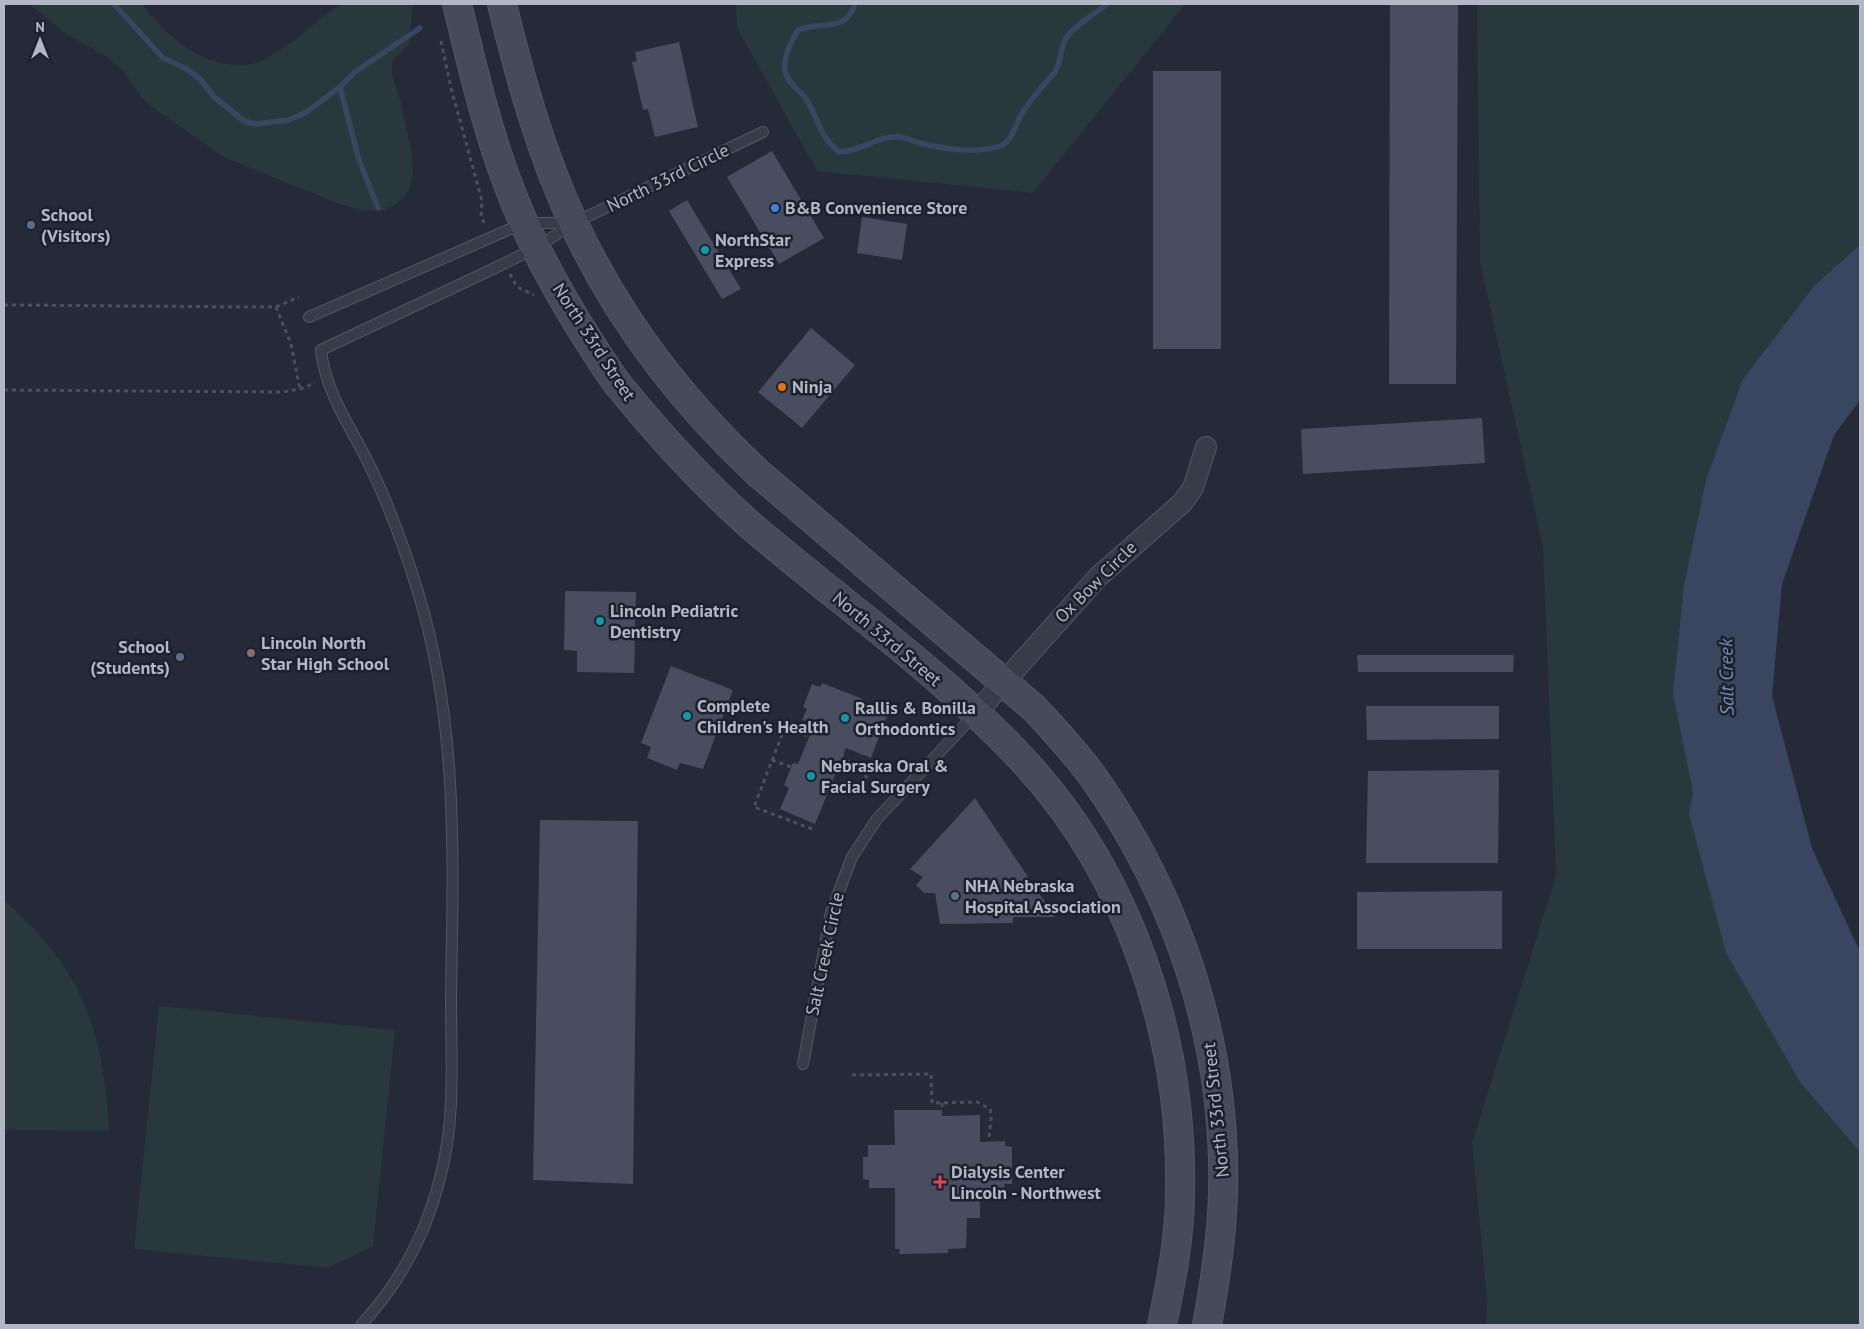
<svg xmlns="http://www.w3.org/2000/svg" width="1864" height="1329" viewBox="0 0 1864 1329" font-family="'PT Sans',sans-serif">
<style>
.green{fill:#28383c}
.water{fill:#3a4560}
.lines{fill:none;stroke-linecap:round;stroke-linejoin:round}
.stream{stroke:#3a4560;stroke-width:5.5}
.building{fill:#484d5f}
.lane-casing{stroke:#525763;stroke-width:12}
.street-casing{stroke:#525763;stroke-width:22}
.secondary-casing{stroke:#525763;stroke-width:30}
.path{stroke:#455358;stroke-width:3;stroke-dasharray:4 4;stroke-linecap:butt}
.lane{stroke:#373c49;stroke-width:10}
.street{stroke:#373c49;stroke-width:20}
.secondary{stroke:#454b5b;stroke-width:28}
.shop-dot{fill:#3f7fe0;stroke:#1c212d;stroke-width:2}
.service-dot{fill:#5c6f8a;stroke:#1c212d;stroke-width:2}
.culture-dot{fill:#0f9aa8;stroke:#1c212d;stroke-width:2}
.food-dot{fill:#e8710a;stroke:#1c212d;stroke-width:2}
.education-dot{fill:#8d6e63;stroke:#1c212d;stroke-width:2}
.health-dot{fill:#e0444e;stroke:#1c212d;stroke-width:2}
.labels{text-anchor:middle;stroke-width:5;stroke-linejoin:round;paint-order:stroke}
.street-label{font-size:18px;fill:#b2b7c5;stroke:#1c212d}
.poi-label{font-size:18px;font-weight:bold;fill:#b2b7c5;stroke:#1c212d;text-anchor:start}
.water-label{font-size:19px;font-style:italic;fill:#7c8aaa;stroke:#1c212d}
</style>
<rect width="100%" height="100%" fill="#242a38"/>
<g class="green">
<path d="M29,4H142C166,36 202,68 245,65C261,64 277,52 289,44C307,32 322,14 341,5C348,1 400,4 413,4L409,44L393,60L392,76L401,103L412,155L413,174L410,188L404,197L393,206L384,210L363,211L337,203L224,157L145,102L124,72L107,57L65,33Z"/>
<polygon points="736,4 1185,4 1033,193 817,171 737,28"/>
<polygon points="1477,4 1860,4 1860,337 1737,698 1860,1021 1860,1325 1486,1325 1487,1298 1472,1143 1556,876 1543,547 1480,262"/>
<path d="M4,900C83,970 103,1028 109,1131L4,1130Z"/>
<polygon points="159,1006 395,1030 373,1246 328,1268 134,1249"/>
</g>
<polygon class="water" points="1860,245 1860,400 1834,435 1782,584 1772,696 1812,848 1860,952 1860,1152 1800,1082 1726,953 1689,814 1693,792 1673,694 1684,586 1706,480 1743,379 1815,285"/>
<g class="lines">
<g class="stream">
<polyline points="114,4 163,58 187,69 200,79 214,97 244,121 256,124 288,120 305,113 340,87 355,72 420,28"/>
<path d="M855,4C846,34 819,20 798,30C791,42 783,57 785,71C787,82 797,88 804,96C819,116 816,133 839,152C861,152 879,134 902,137C908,138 914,142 920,143C944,149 976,154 1000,146C1012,142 1015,125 1021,115C1030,100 1042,87 1054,73C1062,63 1059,50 1066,38C1075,25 1095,14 1107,4"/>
<polyline points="340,87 359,160 378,208"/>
</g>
</g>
<g class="building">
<polygon points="1390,4 1458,4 1456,384 1389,384"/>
<polygon points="679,42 698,127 655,137 648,109 643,110 632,62 637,61 635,52"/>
<rect x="1153" y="71" width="68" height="278"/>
<polygon points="772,151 824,238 779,264 727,177"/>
<polygon points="687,200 741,289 722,299 669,211"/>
<polygon points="862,217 907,224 902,260 857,253"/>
<polygon points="811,328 855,365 802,428 758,392"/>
<polygon points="1482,418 1485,463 1303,474 1301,429"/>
<polygon points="565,591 636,592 634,673 577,672 577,651 564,650"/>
<polygon points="1357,655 1514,655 1513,672 1358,672"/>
<polygon points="671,666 733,690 703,769 680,763 677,770 647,758 651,747 641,743"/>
<polygon points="822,683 863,699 861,703 887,716 871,758 846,748 815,824 780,809 789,788 784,785 793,763 798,764 814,725 802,720 807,709 803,707 812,684 820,687"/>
<polygon points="1366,706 1499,706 1499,739 1367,740"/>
<polygon points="1499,770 1498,863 1366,863 1368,771"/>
<polygon points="975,798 1055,917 1013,917 1013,923 940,924 935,893 924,893 916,885 923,877 910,869"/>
<polygon points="540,820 638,821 633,1184 533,1180"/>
<polygon points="1502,891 1502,949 1357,949 1357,892"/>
<polygon points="894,1110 942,1110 942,1116 980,1115 980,1142 1005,1141 1005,1146 1012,1147 1012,1184 1004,1184 1005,1190 980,1191 980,1218 967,1218 966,1248 948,1249 948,1253 899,1254 900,1249 895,1249 895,1188 869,1188 869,1180 863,1179 863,1157 868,1157 868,1145 895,1145"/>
</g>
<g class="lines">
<defs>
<g id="lane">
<polyline points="309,317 524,223 571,223"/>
<polyline points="803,1064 831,912 852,857 877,819 976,713"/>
<path d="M361,1325C400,1283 426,1234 440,1178C456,1120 451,1058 451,999C453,860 459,726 418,592C404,546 387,500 366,458C348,423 325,390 321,350L495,268L536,248L574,223L763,132"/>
</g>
<polyline id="street" points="976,713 1098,577 1182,503 1193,488 1206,447"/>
<g id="secondary">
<path d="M457,4C472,65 486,127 509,187C527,235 553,283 580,327C593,347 605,368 620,387C660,436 703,483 750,525C840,602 939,671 1020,757C1129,872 1183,1036 1180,1192C1180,1237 1171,1282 1162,1325"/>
<path d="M502,4C520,78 541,153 573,222C617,317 682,402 758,473L1035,709C1056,732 1078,755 1096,781C1180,902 1227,1046 1223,1194C1222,1238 1215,1282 1207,1325"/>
</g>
</defs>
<use href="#lane" class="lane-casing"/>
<use href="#street" class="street-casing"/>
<use href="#secondary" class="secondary-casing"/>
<g class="path">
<polyline points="441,41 451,88 482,201 481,217 486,226"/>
<polyline points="510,274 517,287 534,295"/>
<polyline points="4,305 260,307 276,307 299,297"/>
<polyline points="276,307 291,344 300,389"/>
<polyline points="4,390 282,392 300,389 315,383"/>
<polyline points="823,742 826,734"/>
<polyline points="772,760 791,767"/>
<polyline points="812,829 754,807 785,727 826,743 823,748 841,755 878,787"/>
<path d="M852,1075L931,1074L932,1103L977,1102L990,1109C993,1119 989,1128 989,1139"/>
<polyline points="942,1103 942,1109"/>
</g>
<use href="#lane" class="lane"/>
<use href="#street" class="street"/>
<use href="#secondary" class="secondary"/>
</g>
<circle class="shop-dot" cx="775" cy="208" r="5"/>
<g class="service-dot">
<circle cx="31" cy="225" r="5"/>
<circle cx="180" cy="657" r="5"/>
<circle cx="955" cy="896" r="5"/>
</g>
<g class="culture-dot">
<circle cx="705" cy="250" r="5"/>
<circle cx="600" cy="621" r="5"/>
<circle cx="687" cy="716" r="5"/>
<circle cx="845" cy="718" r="5"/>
<circle cx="811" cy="776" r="5"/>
</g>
<circle class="food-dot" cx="782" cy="387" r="5"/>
<circle class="education-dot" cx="251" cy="653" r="5"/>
<path class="health-dot" d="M937.5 1174.5h5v5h5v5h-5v5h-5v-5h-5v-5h5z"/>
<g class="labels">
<g class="street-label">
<text transform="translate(668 178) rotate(-26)" y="6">North 33rd Circle</text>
<text transform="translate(594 342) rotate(57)" y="6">North 33rd Street</text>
<text transform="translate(1096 582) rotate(-45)" y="6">Ox Bow Circle</text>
<text transform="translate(887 639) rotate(40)" y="6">North 33rd Street</text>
<text transform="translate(825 954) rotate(-78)" y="6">Salt Creek Circle</text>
<text transform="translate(1216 1110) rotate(-96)" y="6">North 33rd Street</text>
</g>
<g class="poi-label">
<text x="785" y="214">B&amp;B Convenience Store</text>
<text x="41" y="221">School<tspan x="41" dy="21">(Visitors)</tspan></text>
<text x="715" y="246">NorthStar<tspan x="715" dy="21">Express</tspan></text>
<text x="792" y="393">Ninja</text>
<text x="610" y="617">Lincoln Pediatric<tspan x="610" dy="21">Dentistry</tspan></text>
<text x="261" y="649">Lincoln North<tspan x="261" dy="21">Star High School</tspan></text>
<text x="170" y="653" text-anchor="end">School<tspan x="170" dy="21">(Students)</tspan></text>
<text x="697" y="712">Complete<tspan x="697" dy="21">Children's Health</tspan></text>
<text x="855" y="714">Rallis &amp; Bonilla<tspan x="855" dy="21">Orthodontics</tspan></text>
<text x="821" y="772">Nebraska Oral &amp;<tspan x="821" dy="21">Facial Surgery</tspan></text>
<text x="965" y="892">NHA Nebraska<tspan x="965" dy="21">Hospital Association</tspan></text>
<text x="951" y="1178">Dialysis Center<tspan x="951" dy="21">Lincoln - Northwest</tspan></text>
</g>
<g class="water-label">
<text transform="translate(1726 677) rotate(-91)" y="7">Salt Creek</text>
</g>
</g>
<rect width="1864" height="1329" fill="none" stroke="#b2b7c5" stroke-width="10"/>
<g transform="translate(40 40)" stroke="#1c212d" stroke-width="4" paint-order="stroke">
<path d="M0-4L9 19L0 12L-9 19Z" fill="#b2b7c5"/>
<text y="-8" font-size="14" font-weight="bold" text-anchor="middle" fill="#b2b7c5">N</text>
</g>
</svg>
